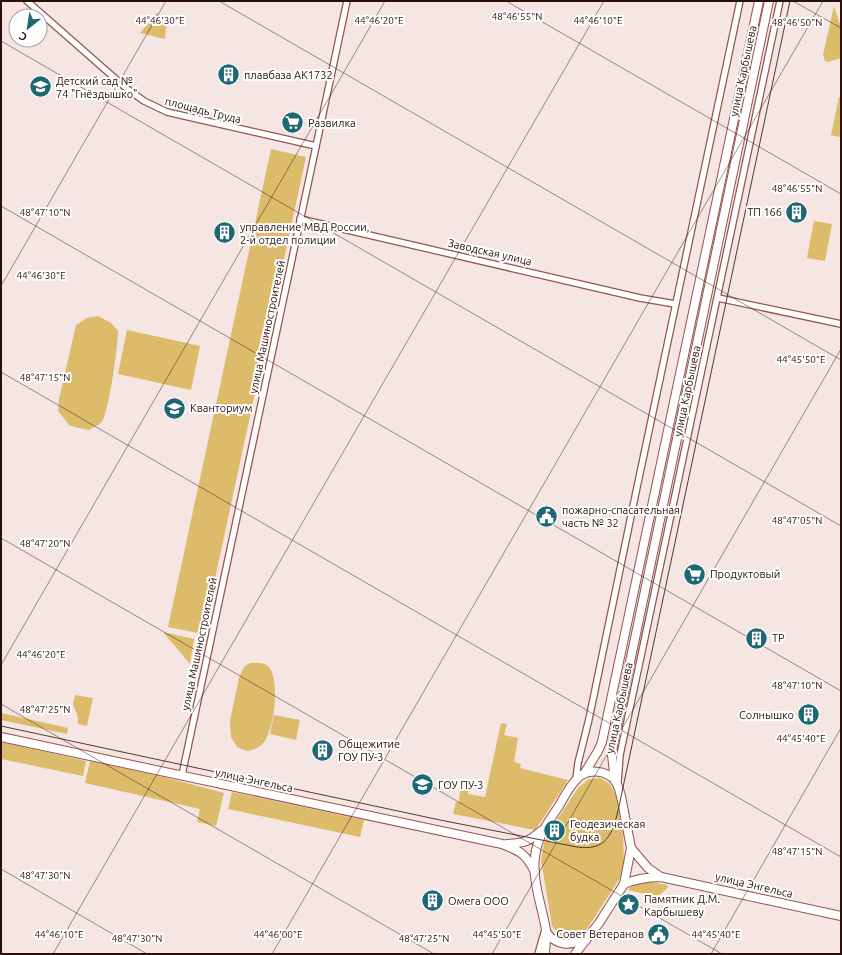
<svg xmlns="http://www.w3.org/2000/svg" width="842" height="955" viewBox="0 0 842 955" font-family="Ubuntu,sans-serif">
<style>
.green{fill:#dcbc6b}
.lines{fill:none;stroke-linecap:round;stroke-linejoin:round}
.street-casing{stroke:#96544b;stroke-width:8}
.secondary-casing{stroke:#96544b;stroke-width:10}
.street{stroke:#fff;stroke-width:5.5}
.secondary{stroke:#fff;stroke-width:8}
.tram{stroke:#523936;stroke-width:1}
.ticks{fill:none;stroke:#2a0f0c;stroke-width:1;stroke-opacity:0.45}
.labels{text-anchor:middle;stroke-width:4;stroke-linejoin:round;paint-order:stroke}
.street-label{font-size:11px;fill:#2a0f0c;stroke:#fff}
.poi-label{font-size:11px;fill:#2a0f0c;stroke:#fff;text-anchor:start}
.ticks-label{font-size:10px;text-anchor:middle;fill:#2a0f0c;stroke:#fff;stroke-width:4;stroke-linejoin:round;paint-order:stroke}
</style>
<rect width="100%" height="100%" fill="#f5e5e3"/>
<g class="green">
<polygon points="834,6 841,27 841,58 828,62 825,61 823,55"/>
<polygon points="157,13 159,15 163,15 167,19 165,39 140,33"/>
<polygon points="839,97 841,97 840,137 831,135"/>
<polygon points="271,149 306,157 203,634 168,627"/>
<polygon points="814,221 832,224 825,261 807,258"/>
<path d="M98,316L111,323L118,331C118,346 109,412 102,422C99,425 92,428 89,430L70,426L58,411L59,399L76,325L87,318Z"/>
<polygon points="127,330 200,346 191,390 118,374"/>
<polygon points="163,632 194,639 190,664"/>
<path d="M250,663C256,663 264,662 268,666C281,679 274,729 264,742C261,746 254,750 248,751C245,751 240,748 237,747L231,737L230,721L239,678L244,667Z"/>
<polygon points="75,695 93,698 87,726 78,724 78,717 73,704"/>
<polygon points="1,713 68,728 67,734 1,720"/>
<polygon points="274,715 300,720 296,740 270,734"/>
<polygon points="501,723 507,724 504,735 518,738 514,762 521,764 520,768 568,780 542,820 535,830 453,814 456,802 459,802 460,789 468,790 468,794 485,797"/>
<polygon points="1,742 86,761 83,776 1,759"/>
<polygon points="90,761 168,778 224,793 216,826 197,822 200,809 85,783"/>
<path d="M600,778L610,784L616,796L623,835L624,860L620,878L585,932C570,942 562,940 552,926L541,860L544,843L554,824L579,787L589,779Z"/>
<polygon points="232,792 364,820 360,837 228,809"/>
<polygon points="646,881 667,885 668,887 658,897 628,890 634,884"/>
</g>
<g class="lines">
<defs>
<g id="street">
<polyline points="27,1 126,88 144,101 167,112 316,146"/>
<polyline points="300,219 640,298 675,304"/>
<polyline points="718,298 841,324"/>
<polyline points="182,775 347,1"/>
<polyline points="576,779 578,763 589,719 636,492 740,1"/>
<polyline points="618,782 620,755 780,1"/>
<polyline points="538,954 544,933"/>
</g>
<g id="secondary">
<path d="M1,737L502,844C520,851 526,854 535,872"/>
<polyline points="584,774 598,751 602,742 759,1"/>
<polyline points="615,781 612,755 613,743 769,1"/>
<path d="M507,844C523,843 529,842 541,831"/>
<polyline points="631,848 648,868 661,877"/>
<path d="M624,884C636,879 648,877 661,877L841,916"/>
<path d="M546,932C557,947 570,945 586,940"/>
<path d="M545,954C545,946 547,937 546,930C542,906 532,881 535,857C537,837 548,822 559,806C564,797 569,787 576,780C585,768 607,769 616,782C618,786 620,792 621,796L631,848L624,884L599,923L575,954"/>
</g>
</defs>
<use href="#street" class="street-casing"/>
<use href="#secondary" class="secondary-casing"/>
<use href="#street" class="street"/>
<use href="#secondary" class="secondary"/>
<path class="tram" d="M1,726L440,820L577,847C606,851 612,835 618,811L790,1"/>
</g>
<path class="ticks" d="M219,1L841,360M506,1L841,194M793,1L841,28M1,41L841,526M1,206L841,691M1,286L166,1M1,372L841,857M1,538L722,954M1,665L385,1M1,704L434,954M1,869L147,954M53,954L604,1M272,954L823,1M492,954L841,349M711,954L841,728"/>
<defs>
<symbol id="building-disc" viewBox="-11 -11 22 22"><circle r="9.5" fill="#1e6873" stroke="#fff"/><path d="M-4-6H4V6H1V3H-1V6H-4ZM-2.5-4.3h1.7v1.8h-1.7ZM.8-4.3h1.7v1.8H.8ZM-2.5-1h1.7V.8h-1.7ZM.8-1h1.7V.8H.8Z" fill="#fff"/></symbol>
<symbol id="school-disc" viewBox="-11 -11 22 22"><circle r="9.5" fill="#1e6873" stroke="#fff"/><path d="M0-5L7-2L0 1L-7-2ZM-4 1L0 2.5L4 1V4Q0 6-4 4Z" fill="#fff"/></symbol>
<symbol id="supermarket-disc" viewBox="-11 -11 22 22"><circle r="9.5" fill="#1e6873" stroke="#fff"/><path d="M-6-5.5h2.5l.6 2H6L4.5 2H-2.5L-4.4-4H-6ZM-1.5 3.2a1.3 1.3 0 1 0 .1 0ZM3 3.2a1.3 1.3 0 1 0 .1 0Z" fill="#fff"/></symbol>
<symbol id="university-disc" viewBox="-11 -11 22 22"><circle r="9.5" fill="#1e6873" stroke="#fff"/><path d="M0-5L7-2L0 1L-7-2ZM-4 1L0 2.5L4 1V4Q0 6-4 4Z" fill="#fff"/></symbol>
<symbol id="civic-disc" viewBox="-11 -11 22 22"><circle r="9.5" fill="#1e6873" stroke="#fff"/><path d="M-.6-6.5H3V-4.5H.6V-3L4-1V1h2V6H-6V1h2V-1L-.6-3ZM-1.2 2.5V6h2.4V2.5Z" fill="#fff"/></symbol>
<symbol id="sight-disc" viewBox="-11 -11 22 22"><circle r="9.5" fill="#1e6873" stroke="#fff"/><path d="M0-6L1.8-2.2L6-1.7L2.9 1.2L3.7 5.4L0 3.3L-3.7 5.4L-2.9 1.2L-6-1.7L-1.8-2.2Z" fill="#fff"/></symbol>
</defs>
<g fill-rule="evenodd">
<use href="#building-disc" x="216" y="62" width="25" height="25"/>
<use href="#school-disc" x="28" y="74" width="25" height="25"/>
<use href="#supermarket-disc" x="280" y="110" width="25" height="25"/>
<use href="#building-disc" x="784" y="200" width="25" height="25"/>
<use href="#building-disc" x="212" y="220" width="25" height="25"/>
<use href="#university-disc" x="162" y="396" width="25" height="25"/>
<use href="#civic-disc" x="534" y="504" width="25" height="25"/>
<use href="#supermarket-disc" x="682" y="562" width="25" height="25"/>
<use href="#building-disc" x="744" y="626" width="25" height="25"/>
<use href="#building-disc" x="796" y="702" width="25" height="25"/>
<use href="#building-disc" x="310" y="738" width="25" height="25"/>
<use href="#university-disc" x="410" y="772" width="25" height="25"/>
<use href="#building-disc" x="542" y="818" width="25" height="25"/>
<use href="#building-disc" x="420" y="888" width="25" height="25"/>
<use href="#sight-disc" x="616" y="892" width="25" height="25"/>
<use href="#civic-disc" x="646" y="922" width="25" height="25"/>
</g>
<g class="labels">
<g class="street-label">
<text transform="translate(743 71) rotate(-78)" y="4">улица Карбышева</text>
<text transform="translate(203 110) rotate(14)" y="4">площадь Труда</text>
<text transform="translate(490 252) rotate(13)" y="4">Заводская улица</text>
<text transform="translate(267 327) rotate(-78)" y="4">улица Машиностроителей</text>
<text transform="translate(687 391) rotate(-78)" y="4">улица Карбышева</text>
<text transform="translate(199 644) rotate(-78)" y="4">улица Машиностроителей</text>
<text transform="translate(619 708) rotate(-78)" y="4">улица Карбышева</text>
<text transform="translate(254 780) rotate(12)" y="4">улица Энгельса</text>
<text transform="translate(754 885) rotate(13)" y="4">улица Энгельса</text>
</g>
<g class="poi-label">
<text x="244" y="79">плавбаза АК1732</text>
<text x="56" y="85">Детский сад №<tspan x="56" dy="13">74 "Гнёздышко"</tspan></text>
<text x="308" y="127">Развилка</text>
<text x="782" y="216" text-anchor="end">ТП 166</text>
<text x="240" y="231">управление МВД России,<tspan x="240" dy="13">2-й отдел полиции</tspan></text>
<text x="190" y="412">Кванториум</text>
<text x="562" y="514">пожарно-спасательная<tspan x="562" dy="13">часть № 32</tspan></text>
<text x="710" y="578">Продуктовый</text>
<text x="772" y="642">ТР</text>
<text x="794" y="719" text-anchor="end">Солнышко</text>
<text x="338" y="748">Общежитие<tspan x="338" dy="13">ГОУ ПУ-3</tspan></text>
<text x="438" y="789">ГОУ ПУ-3</text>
<text x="570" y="828">Геодезическая<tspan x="570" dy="13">будка</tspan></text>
<text x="644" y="903">Памятник Д.М.<tspan x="644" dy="13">Карбышеву</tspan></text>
<text x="448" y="905">Омега ООО</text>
<text x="644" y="938" text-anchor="end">Совет Ветеранов</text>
</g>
</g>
<g class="ticks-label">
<text x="517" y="20">48°46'55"N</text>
<text x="160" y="24">44°46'30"E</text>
<text x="379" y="24">44°46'20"E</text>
<text x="598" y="24">44°46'10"E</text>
<text x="797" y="26">48°46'50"N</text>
<text x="797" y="192">48°46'55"N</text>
<text x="45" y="216">48°47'10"N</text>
<text x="41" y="279">44°46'30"E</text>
<text x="801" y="363">44°45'50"E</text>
<text x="45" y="381">48°47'15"N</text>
<text x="797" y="524">48°47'05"N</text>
<text x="45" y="547">48°47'20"N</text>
<text x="41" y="658">44°46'20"E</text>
<text x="797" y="689">48°47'10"N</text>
<text x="45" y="713">48°47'25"N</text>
<text x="801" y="742">44°45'40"E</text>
<text x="797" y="855">48°47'15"N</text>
<text x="45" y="879">48°47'30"N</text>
<text x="59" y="938">44°46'10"E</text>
<text x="278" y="938">44°46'00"E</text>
<text x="497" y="938">44°45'50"E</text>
<text x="716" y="938">44°45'40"E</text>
<text x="137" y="942">48°47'30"N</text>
<text x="424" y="942">48°47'25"N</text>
</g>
<rect width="842" height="955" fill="none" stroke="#2a0f0c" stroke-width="4"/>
<g transform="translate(28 28) rotate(210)"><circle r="19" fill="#ffffff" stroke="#aa9f9e"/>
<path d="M0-3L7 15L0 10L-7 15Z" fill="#1e6873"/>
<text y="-6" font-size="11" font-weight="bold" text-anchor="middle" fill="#2a0f0c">С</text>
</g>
</svg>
